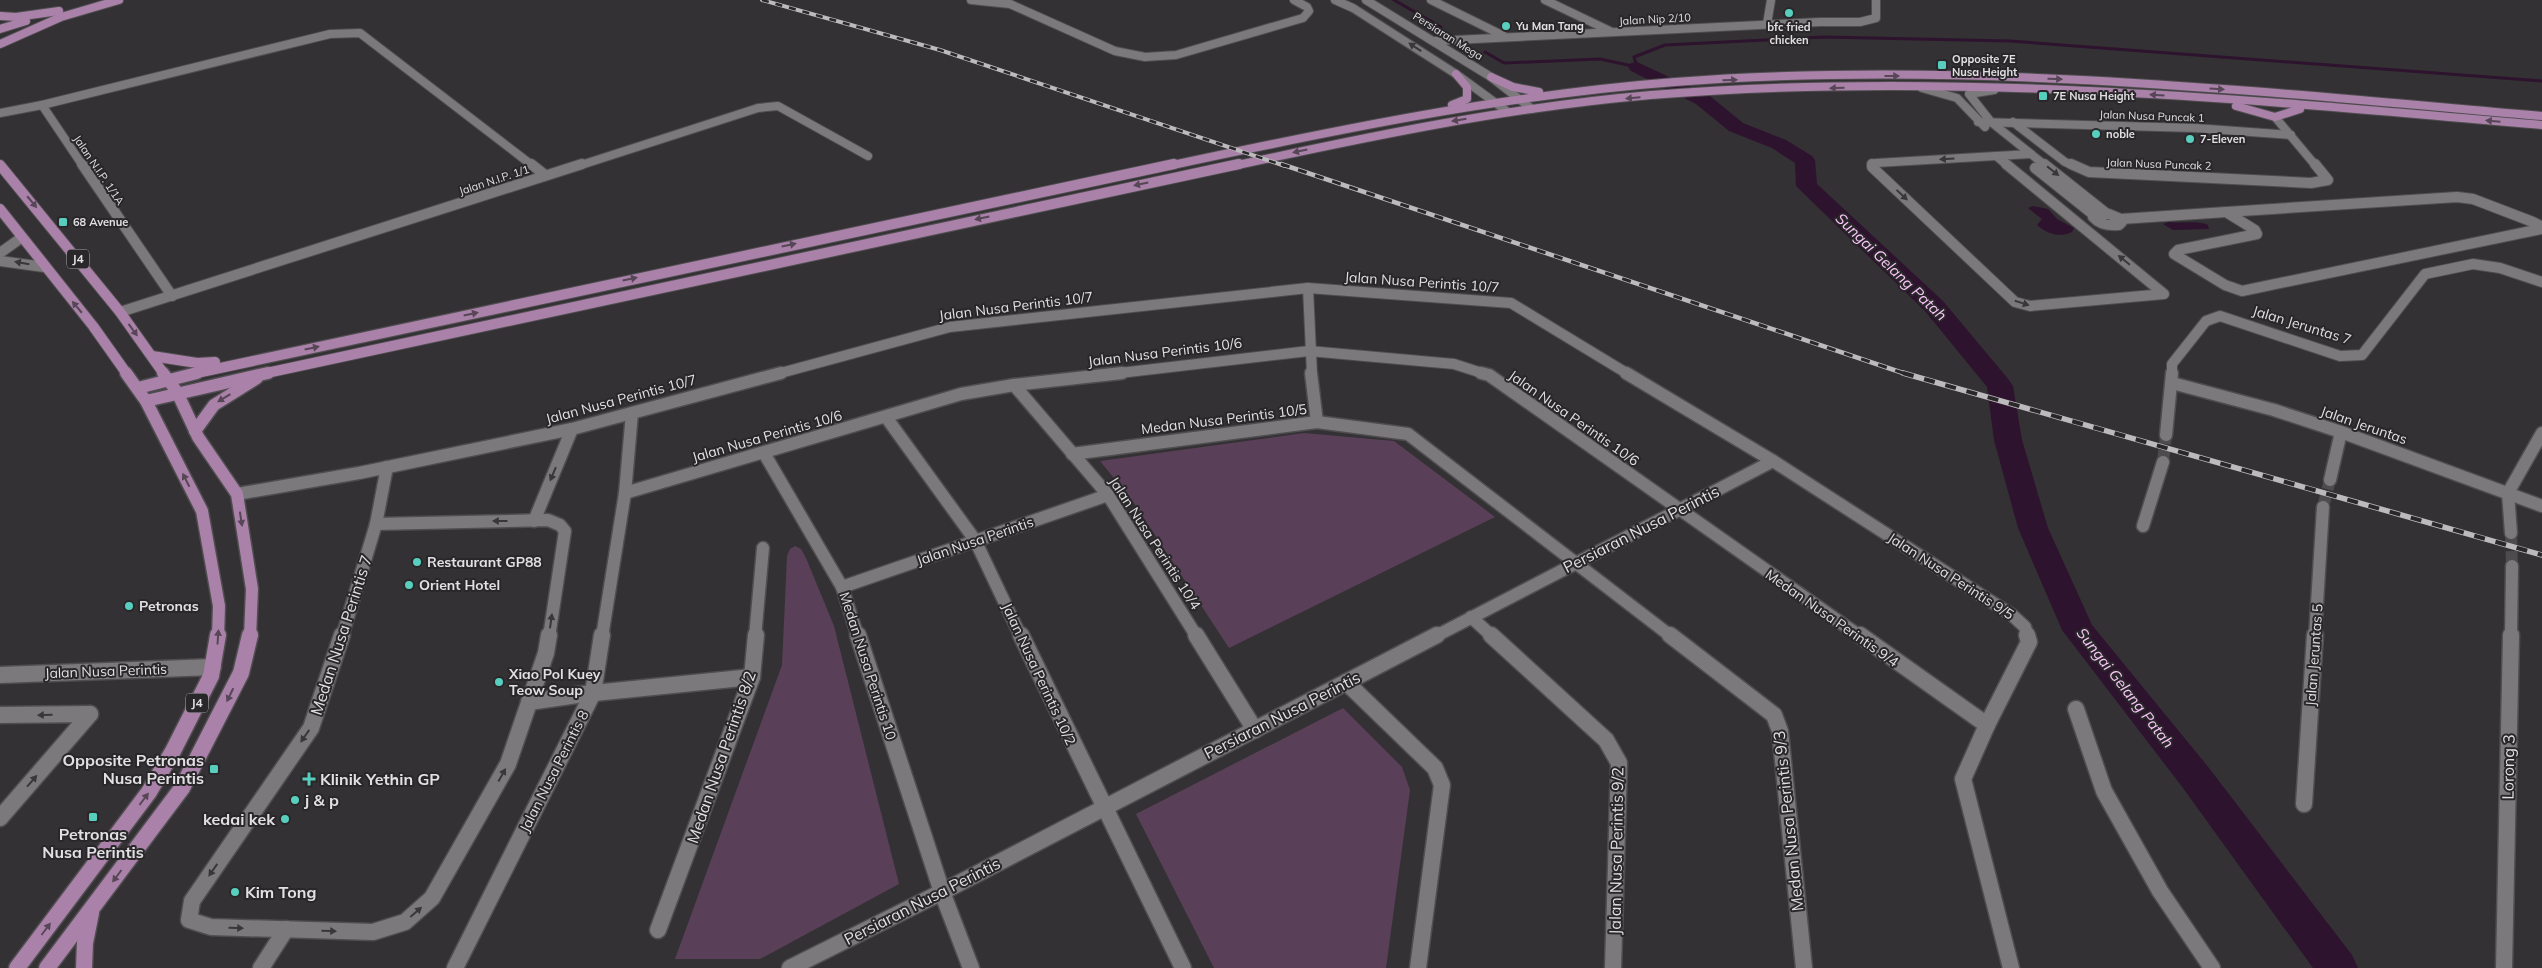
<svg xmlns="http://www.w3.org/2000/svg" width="2542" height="968" viewBox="0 0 2542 968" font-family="Mulish,sans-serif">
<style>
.green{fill:#594058}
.water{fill:#2e132e}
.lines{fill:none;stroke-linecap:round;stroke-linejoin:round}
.stream{stroke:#2e132e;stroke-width:3}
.river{fill:#2e132e;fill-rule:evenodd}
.minor-tunnel{stroke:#4d4b4d;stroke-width:12;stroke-dasharray:12 6;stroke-linecap:butt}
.minor-far3-casing{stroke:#4f4d4f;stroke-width:10}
.minor-far2-casing{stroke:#4f4d4f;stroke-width:12}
.minor-far1-casing{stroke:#4f4d4f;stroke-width:15}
.minor-casing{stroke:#4f4d4f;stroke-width:19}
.tertiary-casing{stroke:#4f4d4f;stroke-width:19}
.primary-far3-casing{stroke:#4f4d4f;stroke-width:10}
.primary-far2-casing{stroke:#4f4d4f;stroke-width:12}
.primary-far1-casing{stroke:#4f4d4f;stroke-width:15}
.primary-casing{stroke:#4f4d4f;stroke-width:19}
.minor-far3{stroke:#7b797b;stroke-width:8}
.minor-far2{stroke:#7b797b;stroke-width:10}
.minor-far1{stroke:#7b797b;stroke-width:12}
.minor{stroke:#7b797b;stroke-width:16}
.tertiary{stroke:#7b797b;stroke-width:16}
.primary-far3{stroke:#a981a9;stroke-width:8}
.primary-far2{stroke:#a981a9;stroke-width:10}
.primary-far1{stroke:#a981a9;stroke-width:12}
.primary{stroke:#a981a9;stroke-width:16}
.rail-far2-casing{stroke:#bcbabc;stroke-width:4}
.rail-far1-casing{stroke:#bcbabc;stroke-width:4.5}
.rail-casing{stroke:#bcbabc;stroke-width:5.5}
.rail-far2{stroke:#292729;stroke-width:2.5;stroke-dasharray:7;stroke-linecap:butt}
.rail-far1{stroke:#292729;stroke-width:3;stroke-dasharray:9;stroke-linecap:butt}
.rail{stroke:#292729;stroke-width:4;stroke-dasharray:11;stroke-linecap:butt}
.oneway{fill:#393739}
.oneway2{fill:#564656}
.poi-dot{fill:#58cebf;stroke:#292729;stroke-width:2}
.labels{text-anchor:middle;stroke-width:4;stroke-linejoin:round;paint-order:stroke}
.far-street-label{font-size:11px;fill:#e2e0e2;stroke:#292729}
.far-poi-label{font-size:11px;font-weight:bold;fill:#e2e0e2;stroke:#292729;text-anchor:start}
.shield{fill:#292729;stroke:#aaa8aa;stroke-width:1}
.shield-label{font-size:12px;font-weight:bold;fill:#e2e0e2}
.street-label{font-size:14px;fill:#e2e0e2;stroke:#292729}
.poi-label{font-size:14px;font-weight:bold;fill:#e2e0e2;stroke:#292729;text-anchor:start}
.water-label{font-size:15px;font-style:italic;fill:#fcc7fc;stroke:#292729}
.near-street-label{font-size:16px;fill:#e2e0e2;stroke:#292729}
.near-poi-label{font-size:16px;font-weight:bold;fill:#e2e0e2;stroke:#292729;text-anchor:start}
</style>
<rect width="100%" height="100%" fill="#333133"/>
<g class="green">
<polygon points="1304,433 1394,441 1495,517 1229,648 1134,503 1100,461"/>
<polygon points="795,546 801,549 806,558 834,626 899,884 760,959 675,959 782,665 787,556 790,549"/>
<polygon points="1343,708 1402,767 1410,790 1386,968 1214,968 1136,814"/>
</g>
<g class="water">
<path d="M2033,206L2048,209L2057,219L2074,228L2072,232C2060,238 2047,234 2037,225L2042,219L2028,208Z"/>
<path d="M2169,222C2182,224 2196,220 2208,225L2209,229L2173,230L2163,224Z"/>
</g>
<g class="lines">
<g class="stream">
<polyline points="1394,0 1441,27"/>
<polyline points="1485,52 1504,63 1600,59 1637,67 1634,57 1665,45 1824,37 2010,41 2542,81"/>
</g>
<polygon class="river" points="1637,62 1710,96 1743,123 1786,140 1812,156 1815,160 1817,184 1943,301 2009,380 2013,386 2022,440 2048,528 2092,625 2209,768 2352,955 2358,968 2313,968 2183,788 2062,630 2018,528 1994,440 1987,387 1925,311 1800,190 1796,186 1795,163 1772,148 1729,131 1696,104 1631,71 1628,67 1631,63"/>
<g class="minor-tunnel">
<polyline points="2163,462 2166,435"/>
<polyline points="2323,507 2330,480"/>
<polyline points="2511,533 2512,566"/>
</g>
<defs>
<g id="minor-far3">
<polyline points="971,0 1010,4 1115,51 1145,57 1176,55 1303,18 1309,11 1307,7 1294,0"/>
<polyline points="1335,0 1353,8 1456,74 1508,112"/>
<polyline points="1366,0 1491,77 1532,109"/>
<polyline points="1431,0 1504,36"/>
<polyline points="1545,0 1610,31"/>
<polyline points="1767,24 1771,0"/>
<polyline points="1434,41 1820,22 1860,22 1876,18 1876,0"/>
<polyline points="1922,88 1957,98 1985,127"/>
<polyline points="1994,90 1969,94 1991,122 2046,166"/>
<polyline points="42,105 83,166"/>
<polyline points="0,113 42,105 330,34 360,33 533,166"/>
<polyline points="2275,117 2316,166"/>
<polyline points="1978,122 2195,128 2291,135"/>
<polyline points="2013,122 2065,162 2074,166"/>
<polyline points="1996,156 2008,166"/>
<polyline points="1996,156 2031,154"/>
<polyline points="578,166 758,108 778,106 868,156"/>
<polyline points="1872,166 1876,163 1996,156"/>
</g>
<g id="minor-far2">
<polyline points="82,164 172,296"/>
<polyline points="531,164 545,175"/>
<polyline points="1872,164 1872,167 2015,302 2030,306 2164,294 2006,164"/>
<polyline points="2044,164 2107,214"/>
<polyline points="2071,164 2089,172 2311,183 2328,180 2315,164"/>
<polyline points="2035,168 2094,215"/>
<polygon points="2457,197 2473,199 2533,222 2541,226 2541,229 2242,291 2225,285 2174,254 2178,250 2257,234 2255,230 2226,212"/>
<path d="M2095,214H2109L2121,219L2122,222L2119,225C2109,226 2100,225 2093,217Z"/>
<polyline points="2121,219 2226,212"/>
<polyline points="0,253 21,238"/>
<polyline points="0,261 44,267"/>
<polyline points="1308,288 1312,374"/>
<polyline points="120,312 582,164"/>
<polyline points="777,374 950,327 1308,288 1511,303 1628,374"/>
<polyline points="1111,374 1309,351 1454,364 1485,374"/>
<polyline points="2172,374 2172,364 2206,321 2220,316 2340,356 2362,355 2425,274 2473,264 2500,268 2542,282"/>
</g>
<g id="minor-far1">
<polyline points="1311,373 1317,422"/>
<polyline points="1481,373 1489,375 1861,637"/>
<polyline points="1626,373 1773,461 2012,615 2025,627 2028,637"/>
<polyline points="2172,383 2274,410 2341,432 2542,506"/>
<polyline points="1014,385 1108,495 1197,637"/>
<polyline points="886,417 975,540 1021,637"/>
<polyline points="2166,435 2172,373"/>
<polyline points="764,453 842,587 858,637"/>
<polyline points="1072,454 1317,422 1408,434 1672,637"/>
<polyline points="2330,480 2341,432"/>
<polyline points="625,493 961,394 1014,385 1122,373"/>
<polyline points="2508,493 2542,433"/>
<polyline points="2508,493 2511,533"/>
<polyline points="237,494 359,473 572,429 781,373"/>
<polyline points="534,521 572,429"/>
<polyline points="376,524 387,467"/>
<polyline points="376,524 548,520 560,525 565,531 549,637"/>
<polyline points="2143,526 2163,462"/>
<polyline points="842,587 1108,495"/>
<polyline points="1471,617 1493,637"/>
<polyline points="342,637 376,524"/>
<polyline points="602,637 625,493 632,413"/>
<polyline points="755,637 763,548"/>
<polyline points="1434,637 1773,461"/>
<polyline points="2315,637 2323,507"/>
<polyline points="2511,637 2512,566"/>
</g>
<g id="minor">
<polyline points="342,635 311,728 192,901 189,920 211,927 373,932 405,922 432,898 508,764 546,653 549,635"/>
<polyline points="858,635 942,892 971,968"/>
<polyline points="1021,635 1183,968"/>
<polyline points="1196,635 1255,730"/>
<polyline points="1491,635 1606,740 1619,763 1613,968"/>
<polyline points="1670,635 1774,715 1780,731 1804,968"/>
<polyline points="1860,635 1987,725"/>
<polyline points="1346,682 1435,768 1442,785 1418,968"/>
<polyline points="529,702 584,694 752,677"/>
<polyline points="2076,709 2104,791 2160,891 2212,968"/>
<polyline points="0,715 90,714"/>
<polyline points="2304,804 2315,635"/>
<polyline points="0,818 90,714"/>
<polyline points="658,930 752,677 756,635"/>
<polyline points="261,968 286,929"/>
<polyline points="455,968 593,693 602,635"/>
<polyline points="790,968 942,892 1437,635"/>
<polyline points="2011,968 1963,779 1987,725 2029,642 2027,635"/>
<polyline points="2504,968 2511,635"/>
</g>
<polyline id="tertiary" points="0,675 213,667"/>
<g id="primary-far3">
<polyline points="0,16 16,17 59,11"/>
<polyline points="0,29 26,21"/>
<polyline points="0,44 61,17 119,0"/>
<polyline points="1491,77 1513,87 1539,92"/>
<polyline points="1452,105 1467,99 1467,87 1456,74"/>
<polyline points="2236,106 2275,117 2300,109"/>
<path d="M1168,166C1336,130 1504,95 1675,82C1964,60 2254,91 2542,116"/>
<path d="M1233,166C1371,136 1510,107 1651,95C1947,71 2247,99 2542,125"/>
</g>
<g id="primary-far2">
<polyline points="0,165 120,312 164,374"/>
<polyline points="0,209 93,326 127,374"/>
<polyline points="152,356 197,363 215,362"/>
<polyline points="192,374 1174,164"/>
<polyline points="262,374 1239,164"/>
</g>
<g id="primary-far1">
<polyline points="126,373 146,401 202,511 219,606 218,637"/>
<polyline points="163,373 177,392 198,437 237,494 252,589 250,637"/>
<polyline points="138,388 197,373"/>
<polyline points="146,401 268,373"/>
<polyline points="195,431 214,405 257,378"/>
</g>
<g id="primary">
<polyline points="17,968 149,792 173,751 211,676 218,635"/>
<polyline points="47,968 182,788 241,673 250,635"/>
<polyline points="84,968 85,943 91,913"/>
</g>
</defs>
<use href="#minor-far3" class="minor-far3-casing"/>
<use href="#minor-far2" class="minor-far2-casing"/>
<use href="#minor-far1" class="minor-far1-casing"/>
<use href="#minor" class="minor-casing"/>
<use href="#tertiary" class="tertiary-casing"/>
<use href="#primary-far3" class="primary-far3-casing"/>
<use href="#primary-far2" class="primary-far2-casing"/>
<use href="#primary-far1" class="primary-far1-casing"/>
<use href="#primary" class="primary-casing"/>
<use href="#minor-far3" class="minor-far3"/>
<use href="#minor-far2" class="minor-far2"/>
<use href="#minor-far1" class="minor-far1"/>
<use href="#minor" class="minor"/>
<use href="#tertiary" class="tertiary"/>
<use href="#primary-far3" class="primary-far3"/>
<use href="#primary-far2" class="primary-far2"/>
<use href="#primary-far1" class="primary-far1"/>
<use href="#primary" class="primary"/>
<defs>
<polyline id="rail-far2" points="762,0 940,50 1285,166"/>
<polyline id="rail-far1" points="1281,164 1906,374"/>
<polyline id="rail" points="1903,373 2542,555"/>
</defs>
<use href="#rail-far2" class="rail-far2-casing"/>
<use href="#rail-far1" class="rail-far1-casing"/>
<use href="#rail" class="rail-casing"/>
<use href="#rail-far2" class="rail-far2"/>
<use href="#rail-far1" class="rail-far1"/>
<use href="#rail" class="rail"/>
</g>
<defs><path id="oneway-solid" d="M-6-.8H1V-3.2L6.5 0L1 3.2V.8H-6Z" transform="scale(1.25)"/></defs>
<g class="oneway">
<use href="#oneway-solid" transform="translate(1415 47) rotate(-147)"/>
<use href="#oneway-solid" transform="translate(1947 159) rotate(176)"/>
<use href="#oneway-solid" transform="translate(2053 171) rotate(38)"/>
<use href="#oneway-solid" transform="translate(1902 195) rotate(43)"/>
<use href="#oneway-solid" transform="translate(2124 260) rotate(-141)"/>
<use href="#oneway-solid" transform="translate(22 263) rotate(-170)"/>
<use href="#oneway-solid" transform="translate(2022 303) rotate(17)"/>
<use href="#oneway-solid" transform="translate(553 474) rotate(113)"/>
<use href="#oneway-solid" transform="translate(500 521) rotate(180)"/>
<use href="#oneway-solid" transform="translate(551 621) rotate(-82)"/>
<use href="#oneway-solid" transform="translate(45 715) rotate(179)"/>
<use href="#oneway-solid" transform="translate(305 736) rotate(125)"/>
<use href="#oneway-solid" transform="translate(502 775) rotate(-61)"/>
<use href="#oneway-solid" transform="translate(32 781) rotate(-49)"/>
<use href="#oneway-solid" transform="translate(213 870) rotate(125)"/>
<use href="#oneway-solid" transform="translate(416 912) rotate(-41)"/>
<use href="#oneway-solid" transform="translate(236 928) rotate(2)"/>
<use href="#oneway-solid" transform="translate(329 931) rotate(2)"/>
</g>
<g class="oneway2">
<use href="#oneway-solid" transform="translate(1892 76)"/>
<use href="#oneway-solid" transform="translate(2055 79) rotate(2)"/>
<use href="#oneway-solid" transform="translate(1730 80) rotate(-2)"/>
<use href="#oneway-solid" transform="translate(1837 88) rotate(179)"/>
<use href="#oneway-solid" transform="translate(2217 89) rotate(4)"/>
<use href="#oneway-solid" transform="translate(2157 95) rotate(-176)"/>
<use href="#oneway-solid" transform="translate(1633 98) rotate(175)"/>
<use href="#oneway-solid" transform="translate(1459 120) rotate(171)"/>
<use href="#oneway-solid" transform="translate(2493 121) rotate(-175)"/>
<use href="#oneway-solid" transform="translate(1300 151) rotate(168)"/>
<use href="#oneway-solid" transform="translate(1141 184) rotate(168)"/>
<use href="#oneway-solid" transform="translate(32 202) rotate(50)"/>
<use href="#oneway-solid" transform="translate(982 218) rotate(168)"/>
<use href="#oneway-solid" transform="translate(789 245) rotate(-12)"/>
<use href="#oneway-solid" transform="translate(630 279) rotate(-12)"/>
<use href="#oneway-solid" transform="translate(77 307) rotate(-130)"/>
<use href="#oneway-solid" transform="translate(471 314) rotate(-12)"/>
<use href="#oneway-solid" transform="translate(133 330) rotate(54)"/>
<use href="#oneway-solid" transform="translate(312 348) rotate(-12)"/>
<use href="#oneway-solid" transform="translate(224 398) rotate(149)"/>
<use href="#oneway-solid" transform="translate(186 480) rotate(-117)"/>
<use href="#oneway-solid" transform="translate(241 519) rotate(81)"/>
<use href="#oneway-solid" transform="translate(218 637) rotate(-86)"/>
<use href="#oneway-solid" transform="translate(230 695) rotate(116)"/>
<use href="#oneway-solid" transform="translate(144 799) rotate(-53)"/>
<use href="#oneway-solid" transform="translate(117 876) rotate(127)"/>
<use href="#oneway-solid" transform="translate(46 929) rotate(-53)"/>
</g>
<g class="poi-dot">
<circle cx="1789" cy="13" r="5"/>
<circle cx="1506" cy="26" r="5"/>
<rect x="1937" y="60" width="10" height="10" rx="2.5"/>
<rect x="2038" y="91" width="10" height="10" rx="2.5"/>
<circle cx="2096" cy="134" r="5"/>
<circle cx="2190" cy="139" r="5"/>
<rect x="58" y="217" width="10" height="10" rx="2.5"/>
<circle cx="417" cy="562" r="5"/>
<circle cx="409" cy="585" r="5"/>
<circle cx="129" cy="606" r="5"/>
<circle cx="499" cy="682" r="5"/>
<rect x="209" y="764" width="10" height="10" rx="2.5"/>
<path d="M306.5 771.5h5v5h5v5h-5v5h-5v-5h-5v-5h5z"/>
<circle cx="295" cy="800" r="5"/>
<rect x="88" y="812" width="10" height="10" rx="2.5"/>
<circle cx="285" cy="819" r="5"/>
<circle cx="235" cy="892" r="5"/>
</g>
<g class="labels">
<g class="far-street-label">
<text transform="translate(1655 19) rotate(-3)" y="4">Jalan Nip 2/10</text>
<text transform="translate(1448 36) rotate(32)" y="4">Persiaran Mega</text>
<text transform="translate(2152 116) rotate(2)" y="4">Jalan Nusa Puncak 1</text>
<text transform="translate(2159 164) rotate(2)" y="4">Jalan Nusa Puncak 2</text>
<text transform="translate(99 170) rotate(56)" y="4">Jalan N.I.P. 1/1A</text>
<text transform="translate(494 180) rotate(-18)" y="4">Jalan N.I.P. 1/1</text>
</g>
<g class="far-poi-label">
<text x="1516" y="30">Yu Man Tang</text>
<text x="1789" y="31" text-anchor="middle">bfc fried<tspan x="1789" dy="13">chicken</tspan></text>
<text x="1952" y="63">Opposite 7E<tspan x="1952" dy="13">Nusa Height</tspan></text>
<text x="2053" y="100">7E Nusa Height</text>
<text x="2106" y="138">noble</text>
<text x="2200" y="143">7-Eleven</text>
<text x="73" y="226">68 Avenue</text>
</g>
<g class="shield">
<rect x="67" y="249.5" width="22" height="19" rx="4"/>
<rect x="186" y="693.5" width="22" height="19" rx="4"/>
</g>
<g class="shield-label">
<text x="78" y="263">J4</text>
<text x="197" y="707">J4</text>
</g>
<g class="street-label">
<text transform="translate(1422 282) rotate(4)" y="5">Jalan Nusa Perintis 10/7</text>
<text transform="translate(1016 306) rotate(-7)" y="5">Jalan Nusa Perintis 10/7</text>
<text transform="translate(2302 325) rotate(17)" y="5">Jalan Jeruntas 7</text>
<text transform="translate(1165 352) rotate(-7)" y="5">Jalan Nusa Perintis 10/6</text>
<text transform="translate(621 399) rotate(-15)" y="5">Jalan Nusa Perintis 10/7</text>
<text transform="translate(1574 418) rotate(35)" y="5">Jalan Nusa Perintis 10/6</text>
<text transform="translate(1224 419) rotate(-7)" y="5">Medan Nusa Perintis 10/5</text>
<text transform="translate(2364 425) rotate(19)" y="5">Jalan Jeruntas</text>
<text transform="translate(767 436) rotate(-16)" y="5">Jalan Nusa Perintis 10/6</text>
<text transform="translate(975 541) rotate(-19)" y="5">Jalan Nusa Perintis</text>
<text transform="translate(1155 543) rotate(57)" y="5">Jalan Nusa Perintis 10/4</text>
<text transform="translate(1951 576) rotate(33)" y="5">Jalan Nusa Perintis 9/5</text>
<text transform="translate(1832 618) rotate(35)" y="5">Medan Nusa Perintis 9/4</text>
<text transform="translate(2314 655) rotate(-86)" y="5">Jalan Jeruntas 5</text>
<text transform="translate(868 666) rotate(72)" y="5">Medan Nusa Perintis 10</text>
<text transform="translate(106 671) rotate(-2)" y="5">Jalan Nusa Perintis</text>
<text transform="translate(1039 674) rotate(65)" y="5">Jalan Nusa Perintis 10/2</text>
<text transform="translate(554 771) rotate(-63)" y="5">Jalan Nusa Perintis 8</text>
</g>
<g class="poi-label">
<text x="427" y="567">Restaurant GP88</text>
<text x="419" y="590">Orient Hotel</text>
<text x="139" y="611">Petronas</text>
<text x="509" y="679">Xiao Pol Kuey<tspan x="509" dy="16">Teow Soup</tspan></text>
</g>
<g class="water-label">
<text transform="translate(1891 267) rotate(44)" y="5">Sungai Gelang Patah</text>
<text transform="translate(2125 688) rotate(52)" y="5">Sungai Gelang Patah</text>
</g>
<g class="near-street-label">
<text transform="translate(1641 529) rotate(-27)" y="6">Persiaran Nusa Perintis</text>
<text transform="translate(341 635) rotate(-72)" y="6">Medan Nusa Perintis 7</text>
<text transform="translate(1282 715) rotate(-27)" y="6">Persiaran Nusa Perintis</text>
<text transform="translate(721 757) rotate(-71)" y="6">Medan Nusa Perintis 8/2</text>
<text transform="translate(2508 767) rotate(-89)" y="6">Lorong 3</text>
<text transform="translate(1788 821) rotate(-96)" y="6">Medan Nusa Perintis 9/3</text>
<text transform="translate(1616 851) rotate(-89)" y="6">Jalan Nusa Perintis 9/2</text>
<text transform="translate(922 901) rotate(-27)" y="6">Persiaran Nusa Perintis</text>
</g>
<g class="near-poi-label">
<text x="204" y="766" text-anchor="end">Opposite Petronas<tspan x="204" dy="18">Nusa Perintis</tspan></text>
<text x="320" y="785">Klinik Yethin GP</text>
<text x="305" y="806">j &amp; p</text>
<text x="275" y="825" text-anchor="end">kedai kek</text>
<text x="93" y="840" text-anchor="middle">Petronas<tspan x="93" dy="18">Nusa Perintis</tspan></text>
<text x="245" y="898">Kim Tong</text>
</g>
</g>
</svg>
